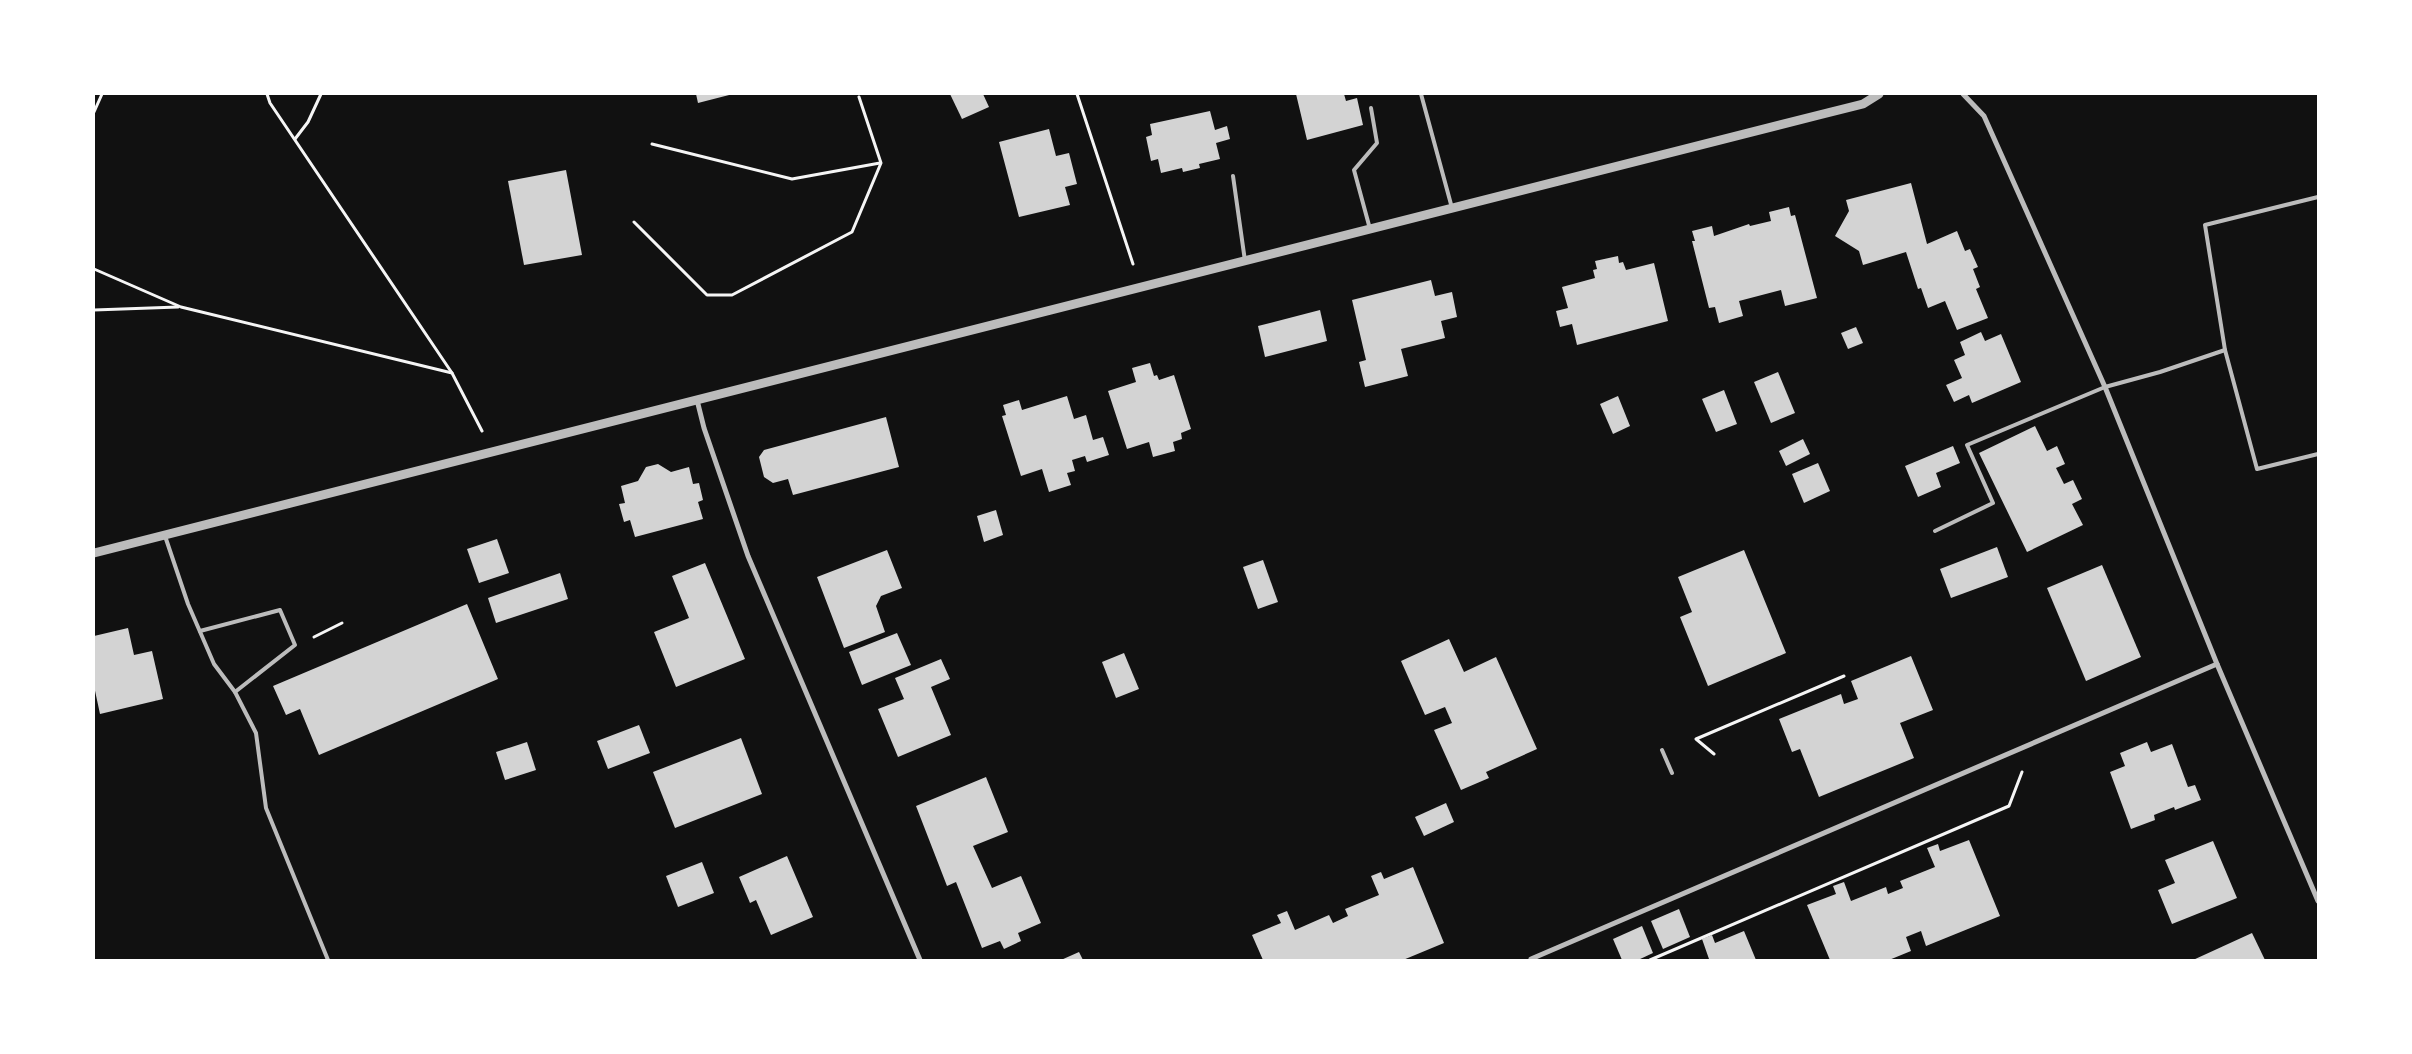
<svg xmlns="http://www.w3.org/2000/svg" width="2412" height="1054" viewBox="0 0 2412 1054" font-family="Arial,sans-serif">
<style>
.building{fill:#d3d3d3}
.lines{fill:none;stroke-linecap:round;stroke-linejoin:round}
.path{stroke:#f5f5f5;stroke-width:3}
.service{stroke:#bcbcbc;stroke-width:4}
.minor{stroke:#bcbcbc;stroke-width:5}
.tertiary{stroke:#bcbcbc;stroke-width:9}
</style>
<rect width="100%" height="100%" fill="#111"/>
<g class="building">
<polygon points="696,94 733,94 698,103"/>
<polygon points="950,94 983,94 989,107 962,119"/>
<polygon points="1296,94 1344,94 1346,101 1357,98 1363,125 1307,140"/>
<polygon points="1210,111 1215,130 1227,126 1230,139 1216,143 1220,159 1199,164 1200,168 1183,172 1182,168 1161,173 1158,159 1151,161 1146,137 1152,135 1150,124"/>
<polygon points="1049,129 1056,156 1069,153 1077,184 1065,187 1070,205 1019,217 999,142"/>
<polygon points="566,170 582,255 524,265 508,181"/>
<polygon points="1911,183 1927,244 1957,231 1965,251 1970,249 1978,267 1973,269 1980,287 1976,289 1988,318 1957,330 1945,301 1928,308 1921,288 1918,289 1906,252 1863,265 1859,251 1835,236 1849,211 1846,200"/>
<polygon points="1789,207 1791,216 1795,215 1817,298 1785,306 1781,290 1739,301 1743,316 1719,323 1715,307 1709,308 1692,241 1695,241 1692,231 1712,226 1714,236 1749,224 1750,226 1771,221 1769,212"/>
<polygon points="1618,256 1619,263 1623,262 1626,270 1654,263 1668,321 1577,345 1572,324 1560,327 1556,311 1568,308 1562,287 1595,278 1593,270 1597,269 1595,261"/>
<polygon points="1431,280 1435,296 1452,292 1457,317 1441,321 1445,338 1401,349 1408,376 1365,387 1359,362 1366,360 1352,300"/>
<polygon points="1320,310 1327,341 1265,357 1258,326"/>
<polygon points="1856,327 1863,343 1848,349 1841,333"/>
<polygon points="1981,332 1985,341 2001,334 2021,382 1972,403 1969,395 1954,402 1946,385 1962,378 1954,360 1965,355 1960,342"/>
<polygon points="1150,363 1154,376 1157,375 1159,380 1174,375 1191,429 1181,433 1182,439 1173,442 1175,451 1153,457 1149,442 1127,449 1108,391 1136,382 1132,368"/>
<polygon points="1778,372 1795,413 1771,423 1754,382"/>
<polygon points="1724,390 1737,424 1716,432 1702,399"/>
<polygon points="1067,396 1074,419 1086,415 1093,440 1103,437 1109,455 1087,462 1085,456 1072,460 1075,471 1067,473 1071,485 1049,492 1042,469 1021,476 1002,416 1006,415 1003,405 1019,400 1022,410"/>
<polygon points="1618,396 1630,426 1613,434 1600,404"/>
<polygon points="886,417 899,467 793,495 788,479 773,483 764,477 759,457 764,450"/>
<polygon points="2035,426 2047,451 2057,446 2065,464 2056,468 2064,484 2073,480 2082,499 2072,504 2083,525 2027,552 1979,453"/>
<polygon points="1803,439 1810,454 1786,466 1779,451"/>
<polygon points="1953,446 1960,463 1936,473 1941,487 1918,497 1905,466"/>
<polygon points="1818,463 1830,491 1804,503 1792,474"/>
<polygon points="658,464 671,472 689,467 693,484 699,483 703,500 698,502 703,519 635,537 630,520 624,522 619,504 625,503 621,486 638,481 646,467"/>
<polygon points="996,510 1003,535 984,542 977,516"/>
<polygon points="497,539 509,573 479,583 467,549"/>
<polygon points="1997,547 2008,577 1951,598 1940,569"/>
<polygon points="887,550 902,588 881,596 876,606 885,632 844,648 817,577"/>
<polygon points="1744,550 1786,653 1708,686 1680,617 1692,612 1678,577"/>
<polygon points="1263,560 1278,602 1258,609 1243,567"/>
<polygon points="705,563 745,659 676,687 654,632 689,618 672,576"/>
<polygon points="2102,565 2141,657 2086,681 2047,588"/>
<polygon points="560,573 568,599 496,623 488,598"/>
<polygon points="467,604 498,679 319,755 300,709 286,715 273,686"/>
<polygon points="128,628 134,655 152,651 163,699 100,714 94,686 94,636"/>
<polygon points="897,633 911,665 862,685 849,652"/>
<polygon points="1449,639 1464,672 1496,657 1537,749 1486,772 1489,778 1461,790 1434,730 1452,723 1445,707 1425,715 1401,661"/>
<polygon points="1124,653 1139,689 1116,698 1102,662"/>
<polygon points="1911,656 1933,710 1900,723 1914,758 1819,797 1800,749 1792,752 1779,719 1841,694 1844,704 1858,699 1851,681"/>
<polygon points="941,659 950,679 931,687 951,735 898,757 878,709 904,699 895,678"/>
<polygon points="639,725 650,753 608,769 597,741"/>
<polygon points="741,738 762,794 675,828 653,772"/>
<polygon points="527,742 536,770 505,780 496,752"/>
<polygon points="2147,742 2151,752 2172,744 2188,787 2195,785 2201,800 2175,810 2174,807 2154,815 2155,820 2131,829 2110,772 2125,766 2120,753"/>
<polygon points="986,777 1008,832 973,846 992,888 1021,876 1041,923 1018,933 1021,941 1004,949 1000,941 982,948 956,882 947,886 916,806"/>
<polygon points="1446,803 1454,822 1424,836 1415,817"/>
<polygon points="1969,840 2000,916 1926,946 1921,931 1906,937 1911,951 1889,960 1830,960 1807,905 1836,894 1833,886 1844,882 1851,901 1886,887 1888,894 1903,888 1900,881 1935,867 1927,848 1938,844 1940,851"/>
<polygon points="2213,841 2237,898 2172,924 2158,890 2175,883 2165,860"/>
<polygon points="787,856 813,917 771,935 756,900 750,903 739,877"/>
<polygon points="702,862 714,893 678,907 666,876"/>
<polygon points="1413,867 1444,943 1403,960 1263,960 1252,935 1281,923 1277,915 1287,911 1295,930 1329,915 1333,923 1348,916 1345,909 1379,895 1371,876 1381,872 1384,879"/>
<polygon points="1679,909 1690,937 1663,949 1651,921"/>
<polygon points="1642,926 1653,953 1638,960 1622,960 1613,939"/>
<polygon points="1744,931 1756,960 1705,960 1709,959 1702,939 1712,935 1715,943"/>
<polygon points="2252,933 2265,960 2193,960"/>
<polygon points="1079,952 1083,960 1061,960"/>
</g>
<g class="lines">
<g class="path">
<polyline points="267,94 270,103 452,373"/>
<polyline points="1077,94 1133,264"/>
<polyline points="94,112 102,94"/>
<polyline points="295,139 308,122 321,94"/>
<polyline points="652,144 792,179 880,163"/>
<polyline points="634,222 707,295 732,295 852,232 881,163 859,97"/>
<polyline points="94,269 181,307 452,373 482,431"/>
<polyline points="94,310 178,307"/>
<polyline points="314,637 342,623"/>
<polyline points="1714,754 1696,739 1844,676"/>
<polyline points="1650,960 2009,806 2022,772"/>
</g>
<g class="service">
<polyline points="1421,94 1452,208"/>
<polyline points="1233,176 1245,261"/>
<polyline points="2318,197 2205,225 2225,350 2257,469 2318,454"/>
<polyline points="1370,229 1354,170 1377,143 1371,108"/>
<polyline points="1935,531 1993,503 1967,445 2105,387 2160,372 2225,350"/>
<polyline points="165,536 188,604 214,664 235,692 256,733 266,808 328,960"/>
<polyline points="200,631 280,610 295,645 235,692"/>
<polyline points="1662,750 1672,773"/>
</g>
<g class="minor">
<polyline points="1963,94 1984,116 2105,387 2217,664 2318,901"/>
<polyline points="697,400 704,428 748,556 920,960"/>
<polyline points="1531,959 2217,664"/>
</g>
<polyline class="tertiary" points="94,553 1819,115 1863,104 1879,94"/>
</g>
<rect width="2412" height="1054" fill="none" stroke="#ffffff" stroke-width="190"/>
</svg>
